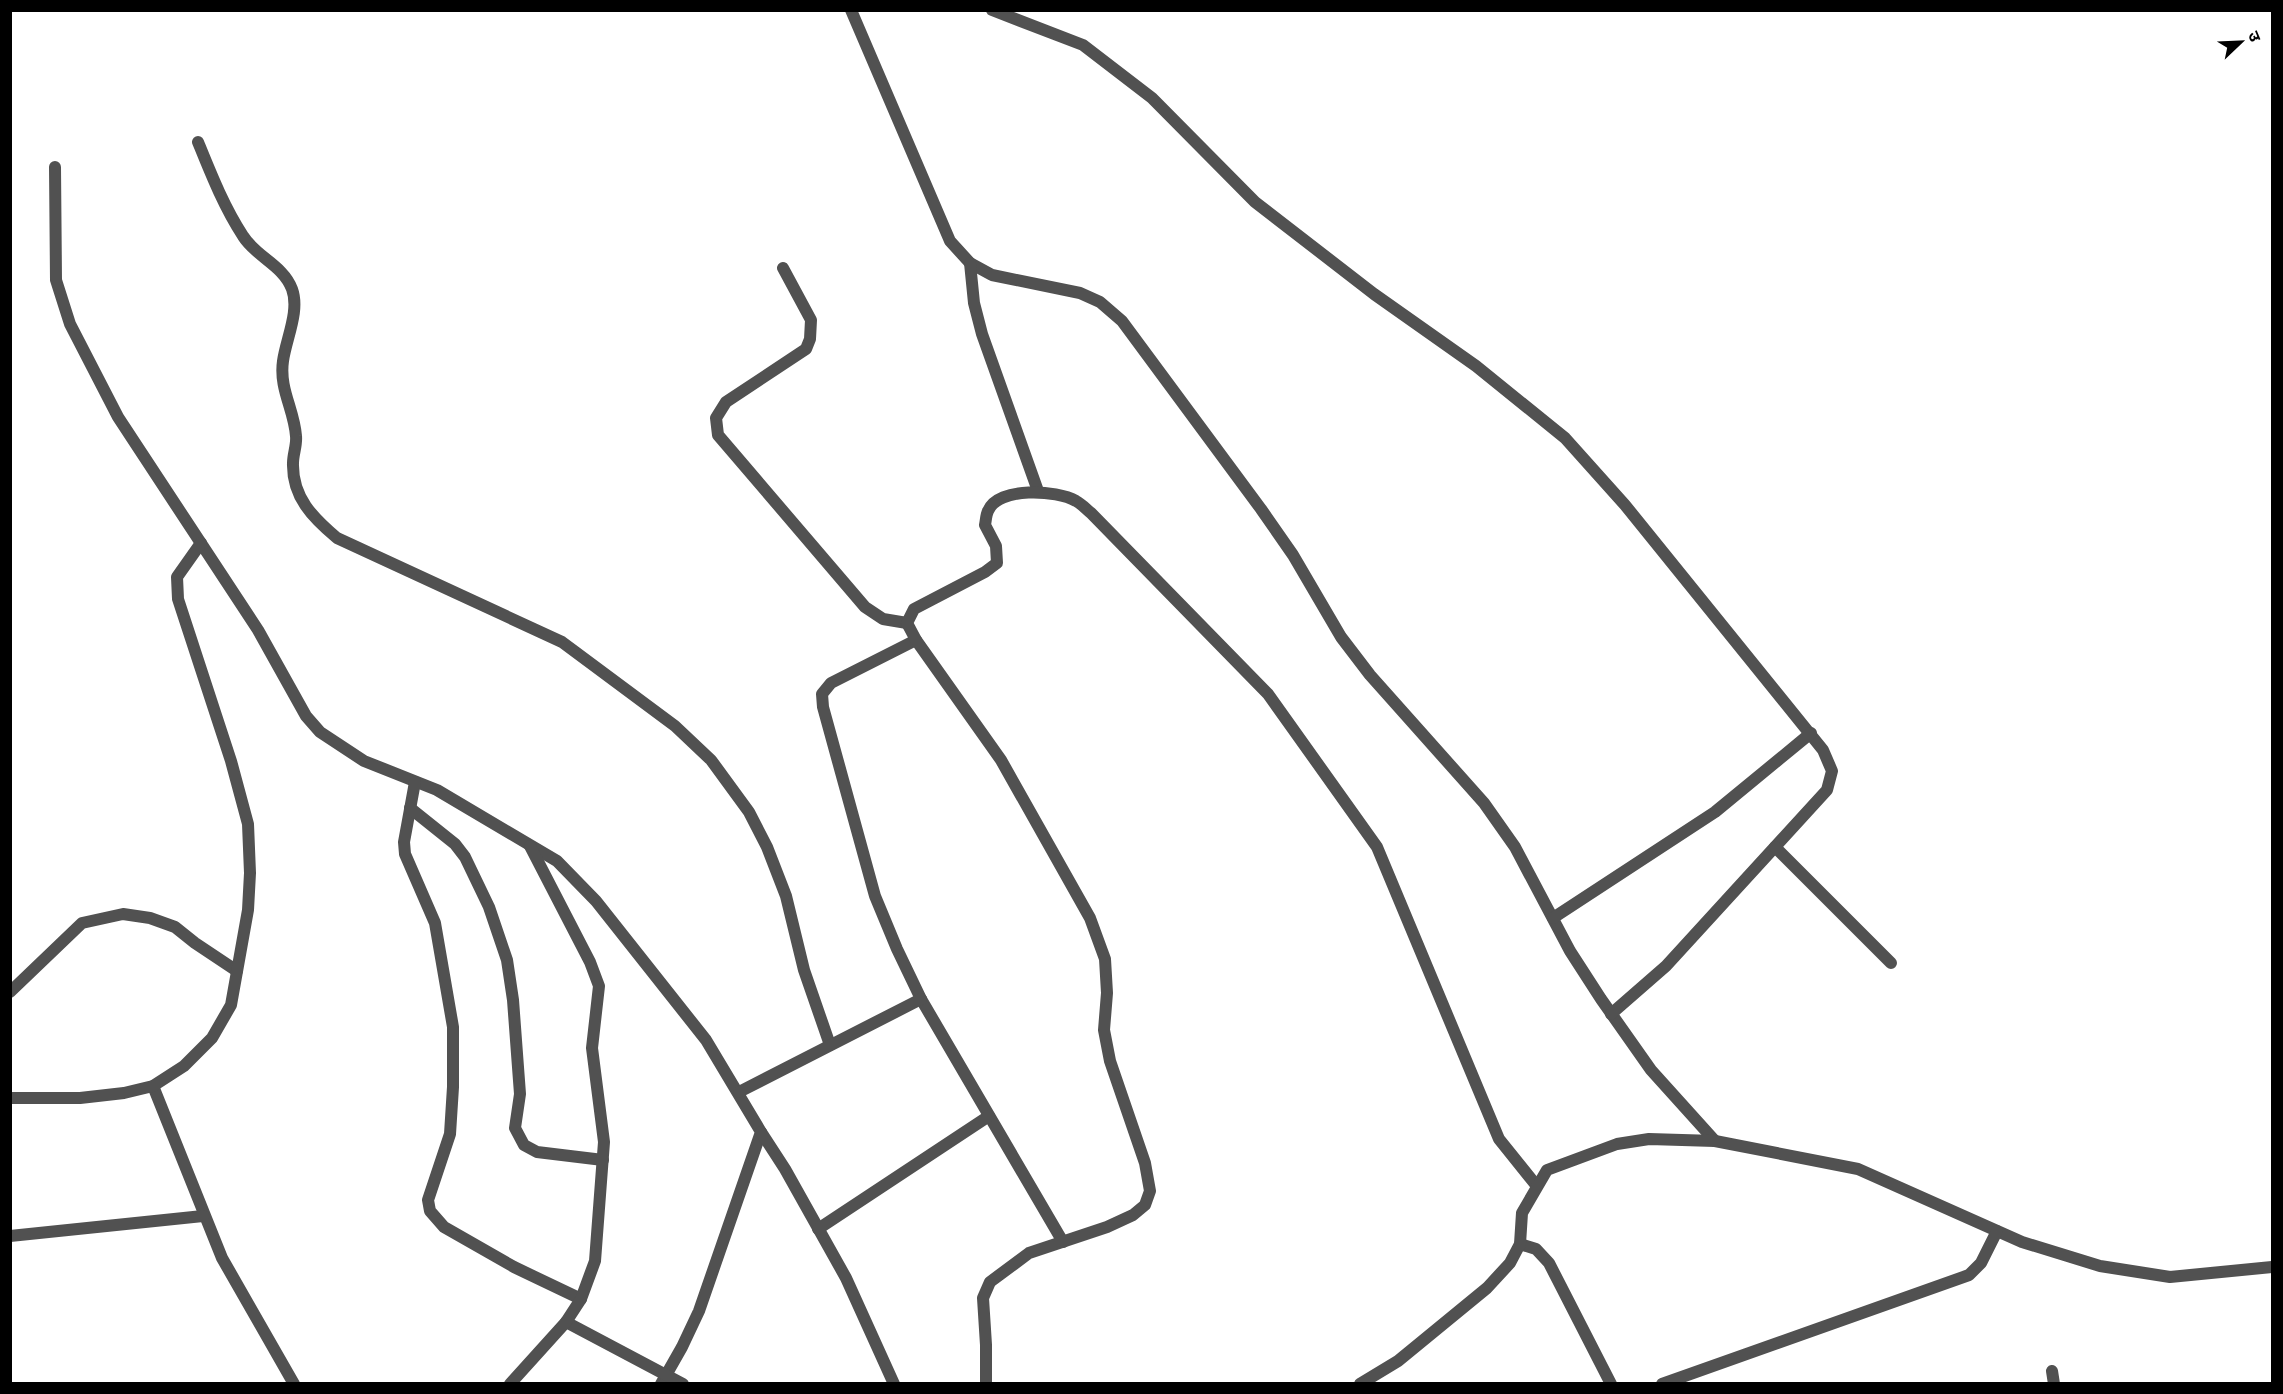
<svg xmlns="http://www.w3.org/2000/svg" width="2283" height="1394" viewBox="0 0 2283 1394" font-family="Jost,'Noto Sans Devanagari',sans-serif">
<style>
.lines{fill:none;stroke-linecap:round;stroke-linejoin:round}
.lane{stroke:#515151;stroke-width:12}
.street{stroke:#515151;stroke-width:12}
</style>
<rect width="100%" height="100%" fill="#fff"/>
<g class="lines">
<polyline class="lane" points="783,268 811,320 810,339 806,349 726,402 716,418 718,435 865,607 883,619 907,623"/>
<g class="street">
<polyline points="851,10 950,241 970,263 992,275 1080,293 1100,302 1122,321 1261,509 1293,555 1341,637 1370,675 1484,803 1515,847 1570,951 1601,999 1651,1070 1715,1141"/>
<polyline points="992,10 1083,45 1152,98 1255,202 1374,294 1476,366 1565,438 1625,505 1823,750 1832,771 1827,790 1666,966 1611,1014"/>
<path d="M198,142C211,174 224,207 243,236C256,257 283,265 292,289C300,311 286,339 283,361C279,389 294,409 296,436C297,445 293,454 293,463C292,497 313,518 337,538L562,642L675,726L711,760L749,812L767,847L786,896L804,970L830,1045"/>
<polyline points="55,167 56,280 70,324 118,417 258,630 306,716 320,732 364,761 437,790 557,861 596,901 706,1040 761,1132 699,1311 682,1347 661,1384"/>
<polyline points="970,263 974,303 982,334 1038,491"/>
<polyline points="916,640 831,683 822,694 823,707 875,896 897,949 921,999 1063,1242"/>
<polyline points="415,782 404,842 405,854 435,923 453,1027 453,1087 450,1134 428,1200 430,1211 444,1227 514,1267 581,1299"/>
<polyline points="410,808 455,844 465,857 489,907 507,960 513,1000 520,1094 515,1128 524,1145 537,1152 603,1160"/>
<polyline points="1775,847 1891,963"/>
<polyline points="1553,918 1715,812 1811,733"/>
<polyline points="10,992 82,923 123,914 150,918 175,927 195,943 237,971"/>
<polyline points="153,1086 222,1258 294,1384"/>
<polyline points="739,1092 921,999"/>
<polyline points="10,1098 80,1098 124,1093 153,1086 184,1066 212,1038 231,1005 248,910 250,873 248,824 231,761 178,599 177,577 201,543"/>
<polyline points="761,1132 785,1169 846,1278 894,1384"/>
<polyline points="818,1229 989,1116"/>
<polyline points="10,1236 203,1216"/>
<polyline points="1520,1244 1536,1249 1549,1263 1611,1384"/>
<polyline points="566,1322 683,1384"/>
<polyline points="2052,1371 2054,1384"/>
<polyline points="510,1384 566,1322 581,1299 595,1261 604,1142 592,1048 599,986 590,962 530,846"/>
<path d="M986,1384V1345L983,1298L990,1282L1029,1253L1107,1227L1133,1215L1145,1205L1150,1191L1145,1163L1110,1061L1104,1030L1107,993L1105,959L1090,918L1001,760L916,640L907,623L914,609L985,572L997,563L996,546L985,525C986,520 986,515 988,511C998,486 1057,490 1076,501C1082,504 1086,509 1091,513L1268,694L1377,847L1499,1139L1536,1185"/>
<polyline points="1360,1384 1398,1361 1487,1288 1510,1263 1520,1244 1522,1213 1547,1170 1617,1144 1649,1139 1715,1141 1858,1169 2022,1242 2100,1266 2170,1277 2272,1267"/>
<polyline points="1662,1384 1969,1275 1981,1263 1997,1231"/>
</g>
</g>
<rect width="2283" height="1394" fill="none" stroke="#000000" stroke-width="24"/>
<g transform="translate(2241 42) rotate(67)" stroke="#ffffff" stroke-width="4.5" paint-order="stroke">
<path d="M0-4.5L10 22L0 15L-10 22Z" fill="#000000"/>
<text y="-9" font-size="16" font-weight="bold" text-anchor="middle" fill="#000000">उ</text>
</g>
</svg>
